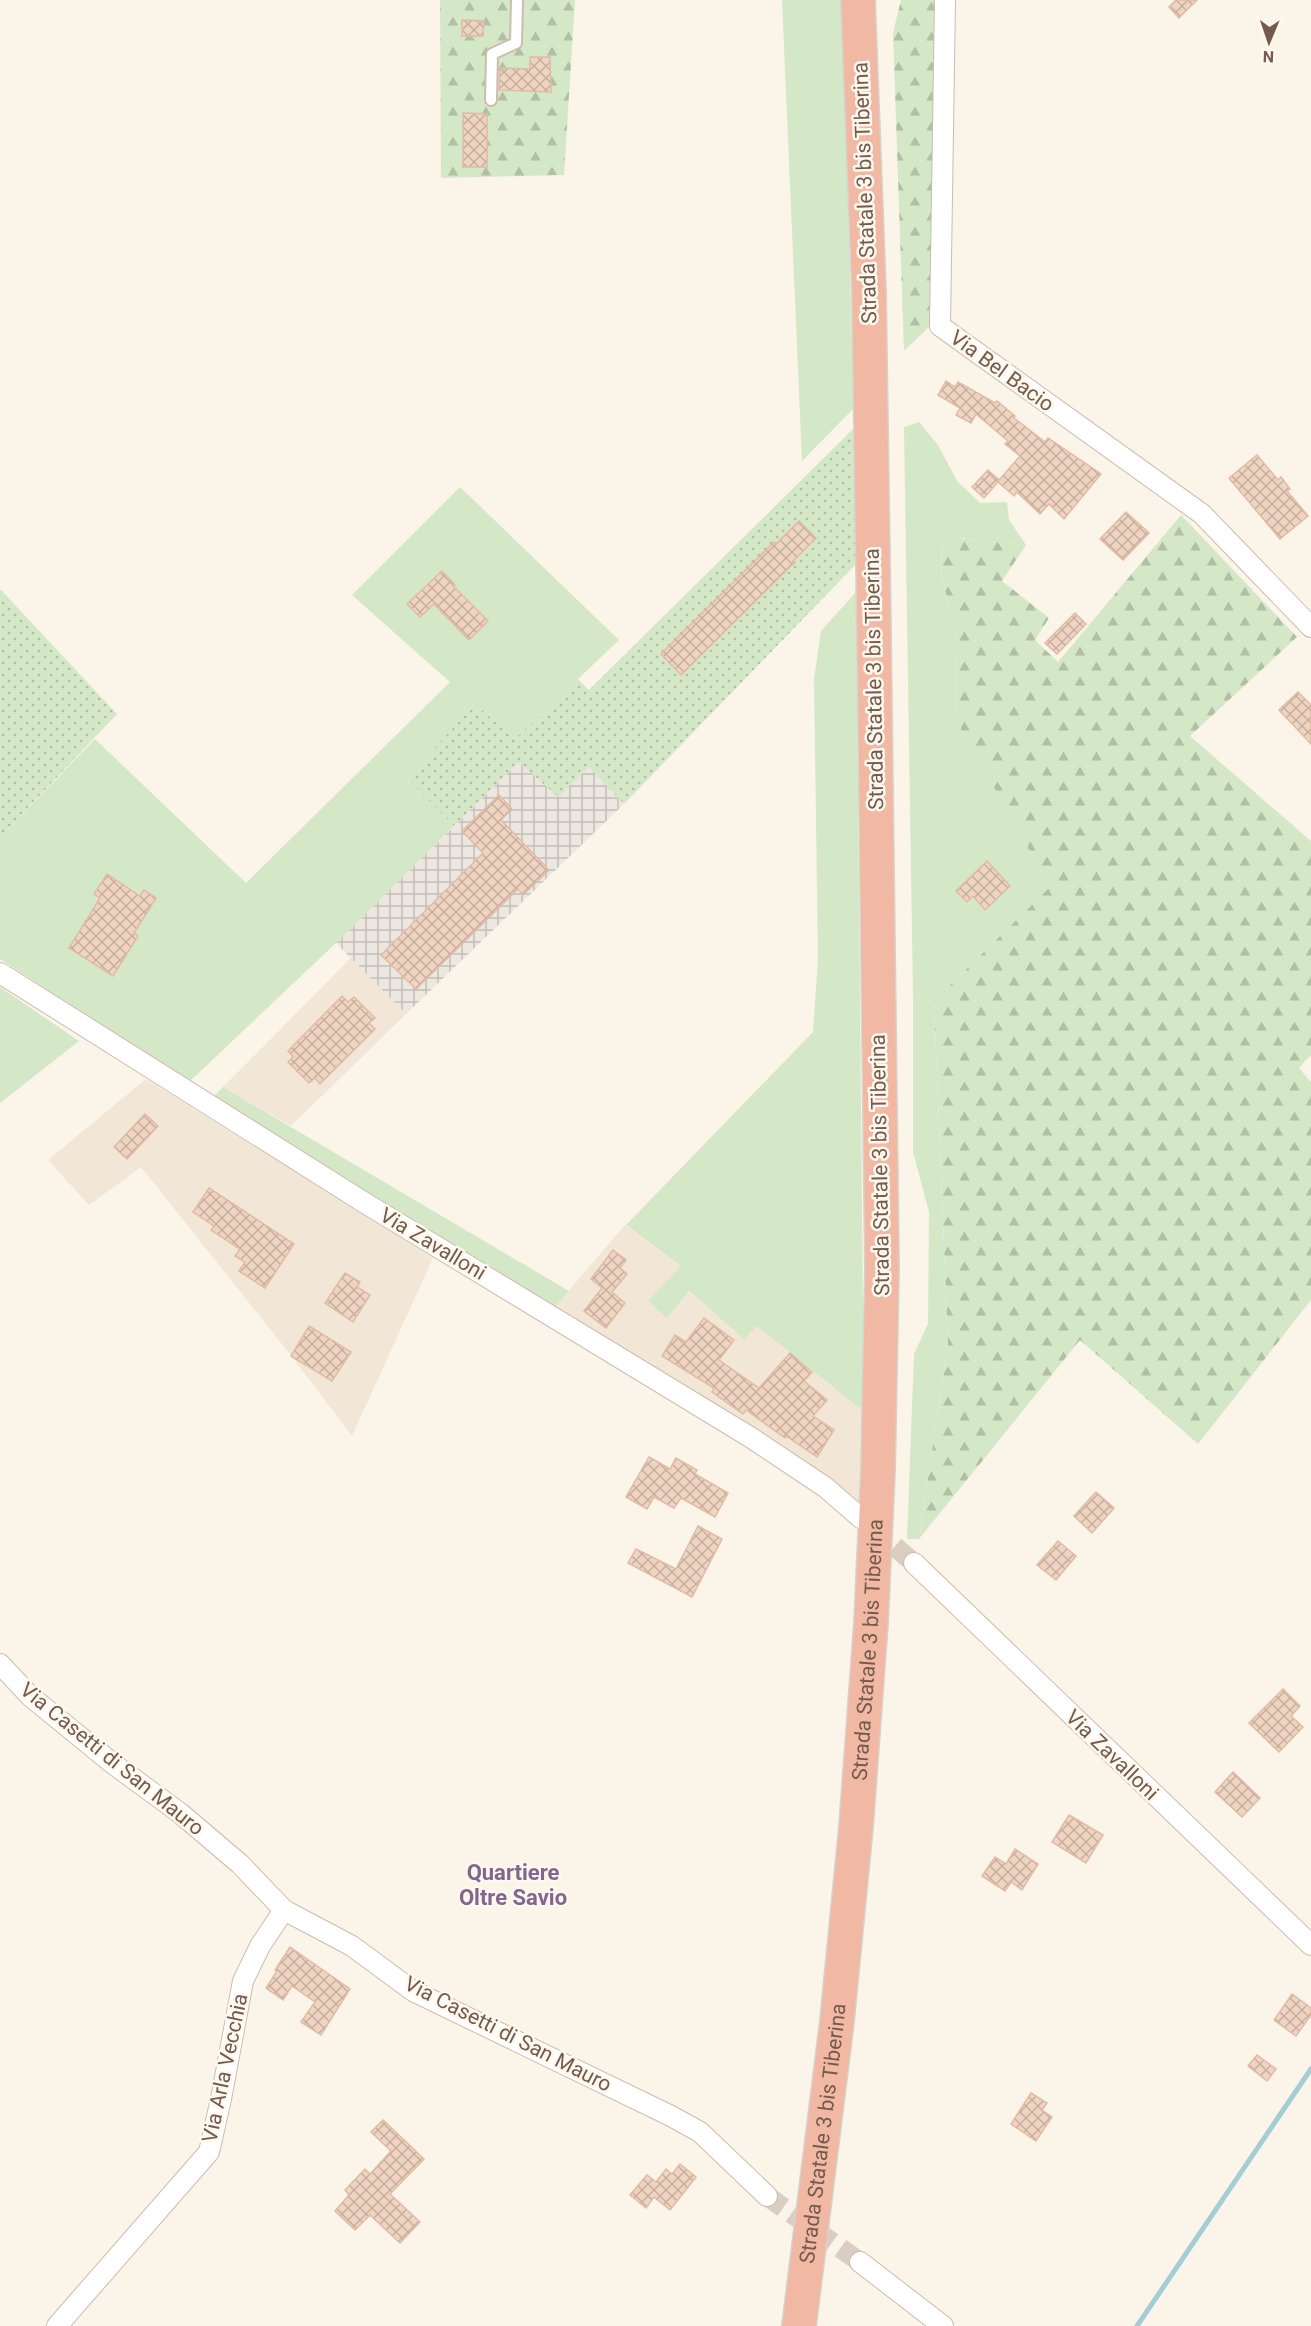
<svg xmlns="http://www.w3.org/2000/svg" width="1311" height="2326" viewBox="0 0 1311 2326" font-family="Roboto,sans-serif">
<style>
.residential{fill:#f2e6d7}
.industrial{fill:url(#industrial-grid)}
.grass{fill:#d4e8c7}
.forest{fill:url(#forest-firs)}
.park{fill:url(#park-dots)}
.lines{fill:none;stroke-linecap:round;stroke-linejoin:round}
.stream{stroke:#a4cdd5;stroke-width:5}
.building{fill:url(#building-cross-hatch);stroke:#e1bba3;stroke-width:1.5}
.street-tunnel{stroke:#d9cec1;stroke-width:20;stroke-dasharray:20 10;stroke-linecap:butt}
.lane-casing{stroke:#cdbcaf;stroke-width:14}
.street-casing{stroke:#cdbcaf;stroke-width:22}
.highway-casing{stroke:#d8d1cd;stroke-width:36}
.lane{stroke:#fff;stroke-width:10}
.street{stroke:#fff;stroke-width:20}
.highway{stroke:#f1b8a3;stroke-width:33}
.labels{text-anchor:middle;stroke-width:5;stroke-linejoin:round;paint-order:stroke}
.street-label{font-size:21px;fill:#745b4d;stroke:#fef8ee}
.neighbourhood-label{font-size:22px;font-weight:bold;fill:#826690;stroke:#fef8ee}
</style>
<defs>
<pattern id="industrial-grid" width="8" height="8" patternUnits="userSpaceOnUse" patternTransform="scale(1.5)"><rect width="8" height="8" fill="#ece7e1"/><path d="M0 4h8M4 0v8" fill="none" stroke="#c4beb9"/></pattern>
<pattern id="forest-firs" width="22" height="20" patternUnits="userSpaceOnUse" patternTransform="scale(1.5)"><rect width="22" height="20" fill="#d4e8c7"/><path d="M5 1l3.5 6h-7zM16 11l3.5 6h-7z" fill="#b1bfa4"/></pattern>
<pattern id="park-dots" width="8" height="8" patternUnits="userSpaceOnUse" patternTransform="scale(1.5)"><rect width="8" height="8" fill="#d4e8c7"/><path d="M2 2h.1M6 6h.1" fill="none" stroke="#b1bfa4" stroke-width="1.8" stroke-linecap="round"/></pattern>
<pattern id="building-cross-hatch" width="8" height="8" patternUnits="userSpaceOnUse" patternTransform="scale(1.5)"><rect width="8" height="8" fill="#efd4c1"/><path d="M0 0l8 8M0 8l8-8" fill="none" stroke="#c6af9f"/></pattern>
</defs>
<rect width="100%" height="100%" fill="#fbf4e8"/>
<g class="residential">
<polygon points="351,958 406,1014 291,1126 223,1087"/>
<polygon points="146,1079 433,1258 352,1436 289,1353 141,1167 89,1205 48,1160"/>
<polygon points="625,1225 681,1266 667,1318 688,1291 744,1338 756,1325 864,1412 861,1513 554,1308"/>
</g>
<polygon class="industrial" points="519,762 589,767 624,804 406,1014 336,943"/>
<g class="grass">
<polygon points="782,0 842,0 854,408 802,461"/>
<polygon points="919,422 938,445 957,481 980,503 1007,502 1009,520 1026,545 958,538 942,542 941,570 956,641 957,722 1050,887 934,1001 948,1344 919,1539 907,1539 914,1354 928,1324 929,1212 913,1152 913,996 904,427"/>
<polygon points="460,487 619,640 515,739 475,704 407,778 454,826 336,943 189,1082 0,959 0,837 95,739 246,883 450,682 352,595"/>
<polygon points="856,592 864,1412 757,1326 744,1339 689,1291 667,1318 648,1301 681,1266 626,1225 813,1032 818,959 814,679 821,631"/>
<polygon points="0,987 79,1041 0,1103"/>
<polygon points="223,1087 569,1291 554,1308 212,1098"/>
</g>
<g class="forest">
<polygon points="440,0 575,0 564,175 441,178"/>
<polygon points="901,0 935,0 932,324 904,351 893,33"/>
<polygon points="1181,515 1297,637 1190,736 1311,841 1311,1055 1299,1068 1311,1082 1311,1300 1198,1444 1080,1340 919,1539 948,1344 934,1001 1050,887 957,722 956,641 941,570 942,542 958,538 1026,545 1002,581 1049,618 1035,640 1058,662"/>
</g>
<g class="park">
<polygon points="854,428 857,563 624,804 589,767 558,797 519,762 454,826 407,778 475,704 515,739 578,679 589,690"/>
<polygon points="0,589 117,714 0,837"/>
</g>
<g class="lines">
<polyline class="stream" points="1137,2326 1311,2069"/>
</g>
<g class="building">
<polygon points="1176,0 1197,0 1179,18 1169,7"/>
<polygon points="462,20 484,21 483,36 462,36"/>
<polygon points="530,57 550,57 551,92 499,90 500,68 530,69"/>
<polygon points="463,113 487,114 487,167 463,167"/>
<polygon points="946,381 955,387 958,382 995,403 997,401 1015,416 1013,417 1045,442 1048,438 1101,474 1064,519 1049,504 1040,514 1017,492 1014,496 998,482 984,498 972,487 988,470 999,480 1020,456 1005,444 1008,441 976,414 971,423 956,415 960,408 938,395"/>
<polygon points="1257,455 1278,480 1281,477 1290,489 1287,491 1308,516 1280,539 1229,478"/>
<polygon points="1126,512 1149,533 1123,560 1100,539"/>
<polygon points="799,521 816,538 793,561 795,562 681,675 661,654 774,542 776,544"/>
<polygon points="442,571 455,585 453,586 488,621 469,640 434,604 420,617 407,604"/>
<polygon points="1075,613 1086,624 1057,654 1045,643"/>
<polygon points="1298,692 1311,705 1311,744 1279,710"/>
<polygon points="499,795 512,809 501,820 549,870 523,895 518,889 416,989 381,955 483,853 462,831"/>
<polygon points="987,861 1010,886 985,910 973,896 967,902 956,891"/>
<polygon points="107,874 140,896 144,890 156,898 134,933 138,936 113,976 69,948 100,898 94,894"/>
<polygon points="342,996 348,1002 354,997 375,1018 369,1023 375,1029 320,1084 315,1078 309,1083 288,1062 293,1057 288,1051"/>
<polygon points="145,1114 158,1126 127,1159 114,1147"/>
<polygon points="209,1188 294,1244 265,1288 239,1271 245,1262 235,1256 240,1249 211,1230 214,1226 193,1212"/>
<polygon points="613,1250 626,1260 620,1268 627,1274 612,1292 625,1303 606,1328 584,1311 602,1288 591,1279"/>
<polygon points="345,1273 360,1282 357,1287 370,1295 353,1322 325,1303"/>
<polygon points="704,1318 734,1340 719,1360 759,1388 790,1353 812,1372 804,1381 827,1400 813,1416 834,1430 817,1457 786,1436 785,1438 746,1410 743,1414 712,1392 714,1388 662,1356 675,1335 686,1342"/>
<polygon points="309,1326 351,1352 332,1381 291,1356"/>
<polygon points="649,1457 670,1469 676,1458 697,1470 695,1474 728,1493 715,1517 681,1498 674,1508 654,1497 647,1509 626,1497"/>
<polygon points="1096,1492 1114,1508 1092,1533 1074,1516"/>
<polygon points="698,1526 722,1539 692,1597 628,1563 636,1549 676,1569"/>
<polygon points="1058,1541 1076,1556 1056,1580 1037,1565"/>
<polygon points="1283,1689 1300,1706 1291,1716 1303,1727 1279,1752 1249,1723"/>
<polygon points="1233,1772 1260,1798 1242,1817 1215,1792"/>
<polygon points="1069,1815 1103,1835 1086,1863 1052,1842"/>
<polygon points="1015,1849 1038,1864 1022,1890 1011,1882 1005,1891 982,1876 995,1857 1006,1864"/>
<polygon points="290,1947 350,1989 321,2035 301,2022 315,2002 292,1986 283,2000 266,1988 277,1971 275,1970"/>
<polygon points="1292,1994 1311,2008 1311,2015 1296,2036 1274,2020"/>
<polygon points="1257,2055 1276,2069 1267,2081 1248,2066"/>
<polygon points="1031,2093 1047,2103 1042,2110 1052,2117 1036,2141 1011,2124"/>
<polygon points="383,2120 424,2159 390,2194 420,2222 400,2243 370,2215 355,2230 335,2211 349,2195 345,2190 365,2169 370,2174 391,2151 371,2132"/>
<polygon points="680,2164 696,2177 670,2210 654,2197 646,2208 630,2195 647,2175 656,2182 666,2169 672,2174"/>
</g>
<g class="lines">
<g class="street-tunnel">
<polyline points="872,1527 914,1563"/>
<polyline points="767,2196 860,2262"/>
</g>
<defs>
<polyline id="lane" points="491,100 492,54 516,43 517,0"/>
<g id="street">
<polyline points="945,0 940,326 1202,514 1311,627"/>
<polyline points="0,973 365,1203 750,1437 825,1487 862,1519"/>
<polyline points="914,1563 1311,1945"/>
<polyline points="0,1664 30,1696 112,1763 180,1813 240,1864 284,1910 352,1946 413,1991 671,2116 700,2132 767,2196"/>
<polyline points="860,2262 943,2326"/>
<polyline points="57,2326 209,2152 221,2099 243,1981 260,1946 284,1910"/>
</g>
<g id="highway">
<path id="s1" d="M799,2326L837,2021L856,1827L871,1623L878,1471L882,1268L874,633L869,292L858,0"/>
</g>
</defs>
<use href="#lane" class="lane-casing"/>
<use href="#street" class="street-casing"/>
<use href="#highway" class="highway-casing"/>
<use href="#lane" class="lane"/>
<use href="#street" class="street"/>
<use href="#highway" class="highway"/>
</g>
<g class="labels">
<g class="street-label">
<text transform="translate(865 193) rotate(-92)" y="7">Strada Statale 3 bis Tiberina</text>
<text transform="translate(1002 371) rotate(36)" y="7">Via Bel Bacio</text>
<text transform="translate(874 679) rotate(-91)" y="7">Strada Statale 3 bis Tiberina</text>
<text transform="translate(880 1165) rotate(-91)" y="7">Strada Statale 3 bis Tiberina</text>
<text transform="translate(433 1244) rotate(31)" y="7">Via Zavalloni</text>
<text dy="7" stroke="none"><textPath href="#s1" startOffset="680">Strada Statale 3 bis Tiberina</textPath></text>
<text transform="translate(1112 1755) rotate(44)" y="7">Via Zavalloni</text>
<text transform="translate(112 1759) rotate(39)" y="7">Via Casetti di San Mauro</text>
<text transform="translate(508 2034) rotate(27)" y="7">Via Casetti di San Mauro</text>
<text transform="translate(225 2068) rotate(-78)" y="7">Via Arla Vecchia</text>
<text dy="7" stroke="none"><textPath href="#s1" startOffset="194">Strada Statale 3 bis Tiberina</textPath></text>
</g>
<g class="neighbourhood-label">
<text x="513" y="1880">Quartiere<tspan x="513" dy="25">Oltre Savio</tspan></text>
</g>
</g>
<g transform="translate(1269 42) rotate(182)" stroke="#fef8ee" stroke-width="4.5" paint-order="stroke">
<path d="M0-4.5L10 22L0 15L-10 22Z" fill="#745b4d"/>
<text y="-9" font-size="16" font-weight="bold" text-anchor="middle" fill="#745b4d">N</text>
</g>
</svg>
